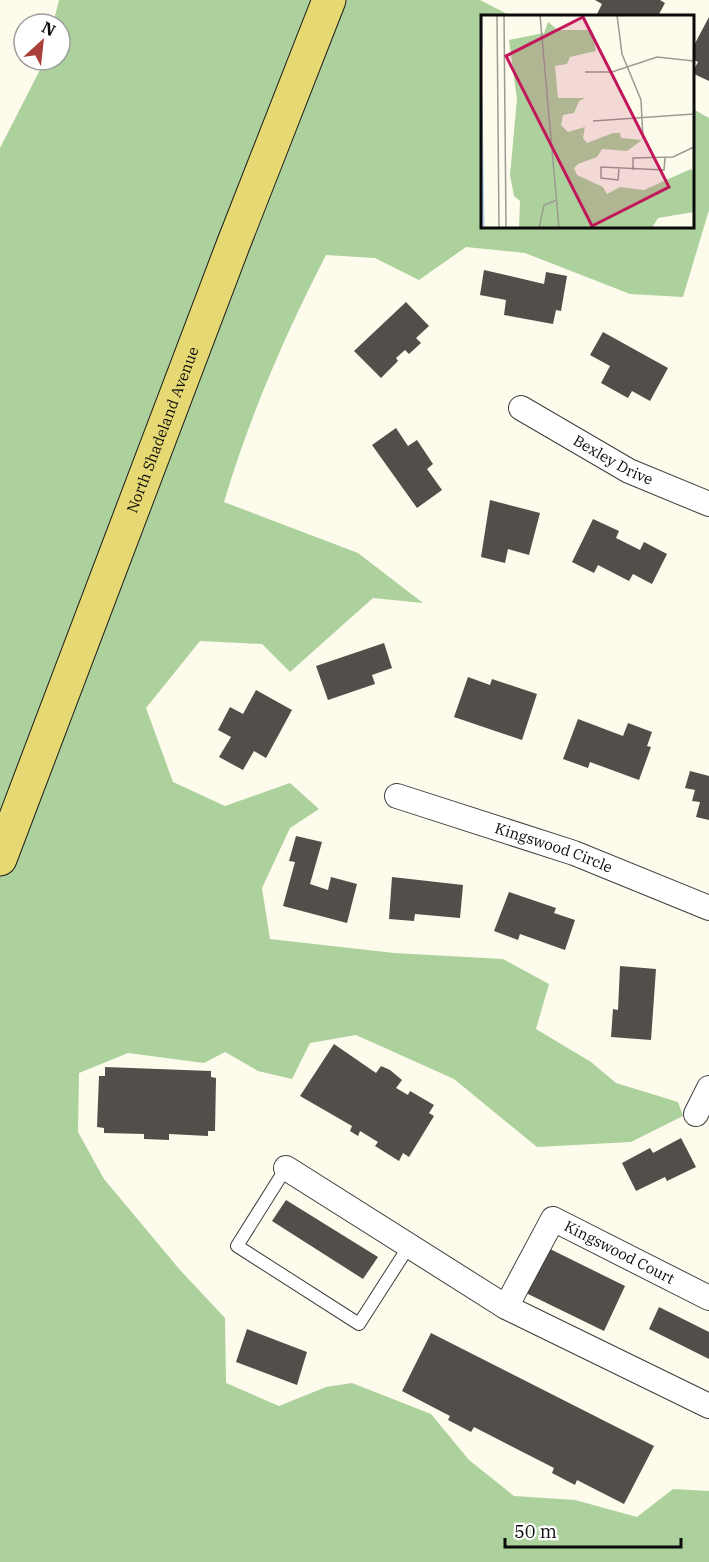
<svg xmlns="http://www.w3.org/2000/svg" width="709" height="1562" viewBox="0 0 709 1562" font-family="'IBM Plex Serif',serif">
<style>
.forest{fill:#add19c}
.building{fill:#524e49}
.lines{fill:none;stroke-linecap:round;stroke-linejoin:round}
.lane-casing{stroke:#3e3e3e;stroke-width:14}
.street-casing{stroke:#3e3e3e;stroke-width:26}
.primary-casing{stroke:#1c1c1c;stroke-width:35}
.lane{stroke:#fff;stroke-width:12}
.street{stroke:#fff;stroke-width:24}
.primary{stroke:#e6d872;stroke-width:33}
.labels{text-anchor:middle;stroke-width:6;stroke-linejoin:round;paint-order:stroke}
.street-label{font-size:15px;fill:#0b0b0b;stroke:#fff}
.inset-river{fill:none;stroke:#b7d3ed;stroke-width:3}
.inset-road{fill:none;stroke:#9c9b92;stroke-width:1.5}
.view{fill:#c2185b;fill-opacity:0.15;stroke:#c2185b;stroke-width:3}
.inset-edge{fill:none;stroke:#0b0b0b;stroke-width:3}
</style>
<rect width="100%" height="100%" fill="#fcfbec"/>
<path class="forest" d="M59,0H480L511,16H482V226H692L693,109L709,118V210L683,297L630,294L525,253L466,247L419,280L375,258L326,255C285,335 250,415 224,502L358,553L423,603L373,598L290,672L262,644L200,641L146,708L173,782L225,806L290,783L319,809L290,828L262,888L270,939L394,953L503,959L549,984L536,1029L591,1062L616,1083L678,1102L683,1116L631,1142L537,1147L454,1079L356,1035L310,1043L292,1079L258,1071L225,1052L204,1063L128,1053L79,1073L78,1132L104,1179L180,1270L225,1318L226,1383L279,1406L326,1387L352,1383L431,1414L469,1460L514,1496L575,1500L637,1517L673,1489L709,1491V1562H0V148L45,60H60V24H53Z"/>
<g class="building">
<polygon points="595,0 660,0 665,3 658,16 596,16 602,4"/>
<polygon points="709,17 709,81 692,73 698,62 692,59 692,49"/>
<polygon points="484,270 544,284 546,272 567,276 561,311 556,310 553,324 504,315 506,300 480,295"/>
<polygon points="406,302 429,326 416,338 421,343 409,354 405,350 396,358 398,361 381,378 354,351"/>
<polygon points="603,332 668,368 650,401 632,391 628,398 601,383 610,366 590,355"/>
<polygon points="396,428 408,446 417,440 433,464 427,469 442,490 417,508 372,445"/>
<polygon points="490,500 540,513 529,555 508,549 505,563 481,557"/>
<polygon points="593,519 619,531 616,538 640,550 644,542 667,554 652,584 633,574 629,581 598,565 594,573 572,562"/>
<polygon points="384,643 392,668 372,675 375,684 328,700 316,666"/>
<polygon points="468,677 490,685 492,679 537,694 522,740 454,717"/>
<polygon points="256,690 292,710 266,758 254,751 243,770 219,757 231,737 218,730 230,707 243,714"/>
<polygon points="578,719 623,736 628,723 652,732 647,746 651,747 639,780 590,762 588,768 563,759"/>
<polygon points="690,771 709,776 709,820 696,817 700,802 692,801 695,790 685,788"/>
<polygon points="296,836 322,842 310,884 328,890 331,877 357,884 347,923 283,906 295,862 289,861"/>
<polygon points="392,877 463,885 460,918 415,914 414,921 389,919"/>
<polygon points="509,892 556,908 554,913 575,920 565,950 520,934 518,940 494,931"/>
<polygon points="620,966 656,969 651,1040 611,1037 613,1009 618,1010"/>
<polygon points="334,1044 376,1073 381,1066 390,1070 402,1080 396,1088 408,1095 410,1091 434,1105 429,1113 434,1116 409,1157 403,1153 399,1161 375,1146 378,1142 360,1131 358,1136 350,1131 352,1126 300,1096"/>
<polygon points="105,1067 211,1071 211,1077 216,1078 215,1131 208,1131 208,1136 169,1134 169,1140 144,1139 144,1134 104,1133 104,1128 97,1127 99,1076 105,1076"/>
<polygon points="681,1138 696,1167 667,1181 665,1177 636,1191 622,1163 650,1148 653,1153"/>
<polygon points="286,1200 378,1257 363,1279 272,1221"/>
<polygon points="548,1248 625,1286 604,1331 526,1293"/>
<polygon points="659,1307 709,1332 709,1359 649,1329"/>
<polygon points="247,1329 307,1352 297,1385 236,1362"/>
<polygon points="431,1333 654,1446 624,1504 577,1480 575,1485 552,1473 554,1468 474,1427 471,1432 448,1420 450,1416 402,1391"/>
</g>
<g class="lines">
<defs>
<polyline id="lane" points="286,1168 237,1246 359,1324 409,1246"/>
<g id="street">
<path id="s1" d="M521,408L629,471L709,504"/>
<path id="s2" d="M397,796L574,853L709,908"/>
<polyline points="696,1114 709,1088"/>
<polyline points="286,1168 506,1307 709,1406"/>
<path id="s3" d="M506,1307L553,1219L709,1298"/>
</g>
<g id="primary">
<path id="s4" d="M0,859L233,245L329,0"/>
</g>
</defs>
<use href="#lane" class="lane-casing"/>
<use href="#street" class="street-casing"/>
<use href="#primary" class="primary-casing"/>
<use href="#lane" class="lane"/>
<use href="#street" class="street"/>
<use href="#primary" class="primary"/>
</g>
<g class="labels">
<g class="street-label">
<text dy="5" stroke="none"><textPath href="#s4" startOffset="459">North Shadeland Avenue</textPath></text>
<text dy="5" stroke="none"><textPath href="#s1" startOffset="106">Bexley Drive</textPath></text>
<text dy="5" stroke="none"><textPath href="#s2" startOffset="165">Kingswood Circle</textPath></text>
<text dy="5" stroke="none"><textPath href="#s3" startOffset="174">Kingswood Court</textPath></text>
</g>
</g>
<g transform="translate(481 15)">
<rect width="213" height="213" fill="#fcfbec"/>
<path d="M67,7L77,15H111L115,36L89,42L86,49L74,51L77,83H104L98,86L93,98L82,100L80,110L87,117L104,112L102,123L106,128L132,118H139L140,123L161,125L146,136L121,134L116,142L97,149L93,153L96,160L122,172L126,179L139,172L163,175L210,154L213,157V197L177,203L171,213H38L39,186L33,181L29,160L36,84L28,25L63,18Z" fill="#add19c"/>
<path class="inset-river" d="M0,33V0M0,83L2,213"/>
<path class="inset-road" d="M16,0L18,213M23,0L25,213M59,0L78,213M136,0L141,39L160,85L162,124M104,57H131L176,42L213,46M112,106L213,99M138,154L137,165L120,163V152L183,155L184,143M152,155V143L192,142L213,132M58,213L63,190L76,185"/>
<path class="view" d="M102,2L188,172L111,211L25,41Z"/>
<rect width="213" height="213" class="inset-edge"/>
</g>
<g transform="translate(42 42) rotate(27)"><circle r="28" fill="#ffffff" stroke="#9d9d9d" stroke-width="1.5"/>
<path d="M0-4.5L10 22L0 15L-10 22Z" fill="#a93f36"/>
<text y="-9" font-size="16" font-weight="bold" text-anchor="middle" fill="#0b0b0b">N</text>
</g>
<path d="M505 1538v9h176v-9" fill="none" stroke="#0b0b0b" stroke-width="3"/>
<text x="514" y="1538" font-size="18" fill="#0b0b0b" stroke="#ffffff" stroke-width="4.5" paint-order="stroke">50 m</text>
</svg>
